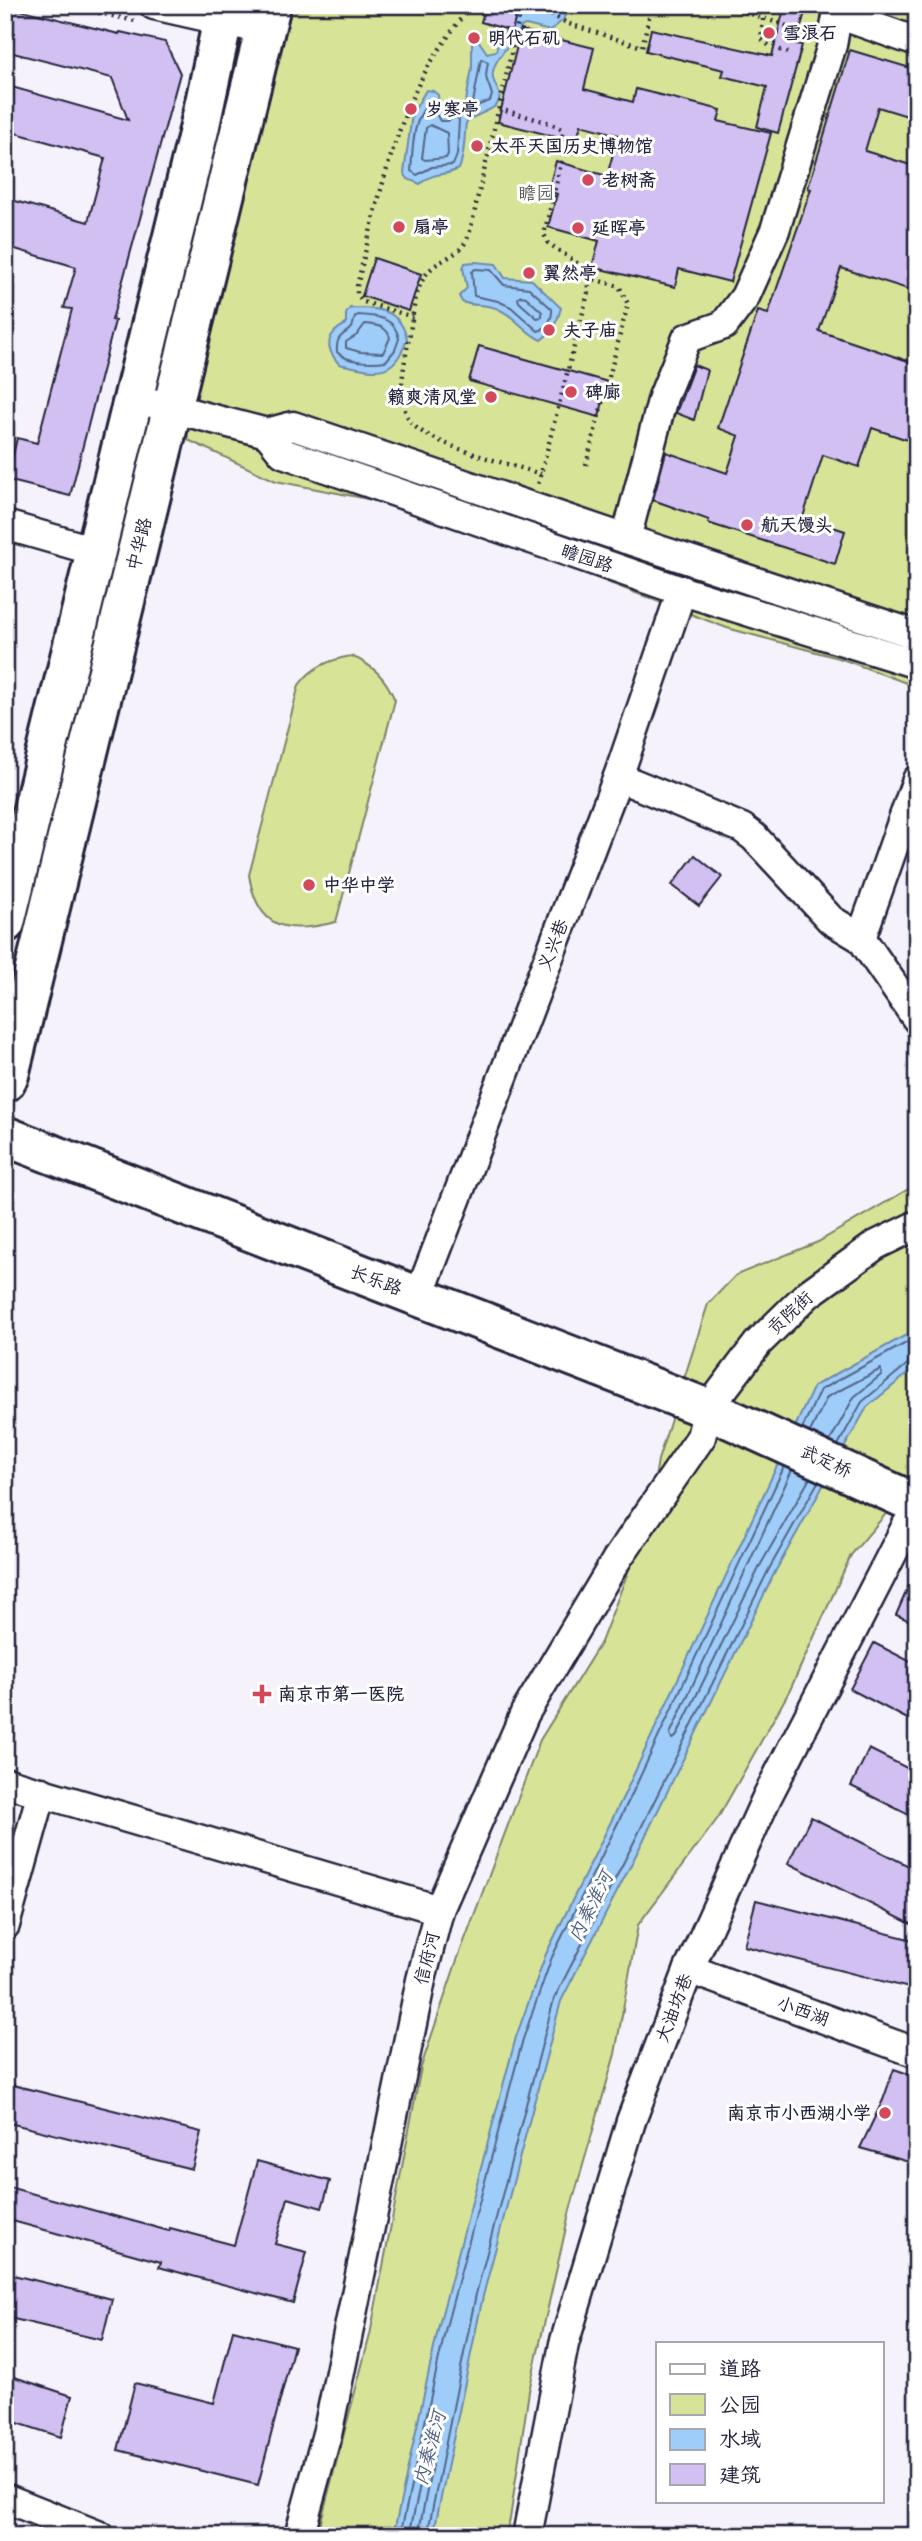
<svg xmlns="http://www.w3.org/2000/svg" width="922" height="2541" viewBox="0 0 922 2541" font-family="Pangolin,'LXGW WenKai TC',sans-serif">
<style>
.green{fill:#d7e497;stroke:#7c8369;stroke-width:2}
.water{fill:#9fcdfa;stroke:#6d89ae;stroke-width:2}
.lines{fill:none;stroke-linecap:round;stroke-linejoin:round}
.shore{stroke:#546687;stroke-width:2}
.building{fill:#d1c0f1;stroke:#22223b;stroke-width:2}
.street-casing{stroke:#22223b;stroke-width:33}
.secondary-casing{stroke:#22223b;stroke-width:44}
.path{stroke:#22223b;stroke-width:4.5;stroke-dasharray:2 5;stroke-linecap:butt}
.street{stroke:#fff;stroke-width:28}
.secondary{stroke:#fff;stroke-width:38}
.poi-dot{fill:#d1495b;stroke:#fff;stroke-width:2.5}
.labels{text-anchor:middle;stroke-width:6;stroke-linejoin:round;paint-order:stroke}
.poi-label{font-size:18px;font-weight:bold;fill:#22223b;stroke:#fff;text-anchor:start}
.park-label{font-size:18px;fill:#585c57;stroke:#fff}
.street-label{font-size:18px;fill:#22223b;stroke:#fff}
.water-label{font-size:19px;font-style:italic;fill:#4e5e7e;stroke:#fff}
</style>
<rect width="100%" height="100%" fill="#f6f2fc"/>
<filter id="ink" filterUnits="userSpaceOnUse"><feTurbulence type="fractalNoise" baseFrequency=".0143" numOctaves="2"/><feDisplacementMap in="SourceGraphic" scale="14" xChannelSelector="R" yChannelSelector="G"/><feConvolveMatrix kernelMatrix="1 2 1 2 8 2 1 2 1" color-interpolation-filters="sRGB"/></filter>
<g filter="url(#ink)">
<g class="green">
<polygon points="266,5 917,5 917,687 842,659 727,628 414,508 276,481 188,440 178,365"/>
<path d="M351,656C373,665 385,677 395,700L336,922C288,934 258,931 249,875L299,685C312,667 329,660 351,656Z"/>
<polygon points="917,1184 917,1477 851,1555 790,1690 718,1818 638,1925 615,2054 570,2210 529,2391 510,2519 505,2536 317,2536 370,2335 421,2067 456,1963 540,1740 601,1642 648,1520 658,1460 708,1304 736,1275 818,1242"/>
</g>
<g class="water">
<path d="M525,5H569L563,20L550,31L526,25L522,26C513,43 495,57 493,72C490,84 504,91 498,103C494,111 473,114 466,123C464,139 465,155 459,169C443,177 434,171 420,184L408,179L404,173L412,114L426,90L433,91L438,95L439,109L443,115H447L452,108H461L466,101L472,68V39L476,37L487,53L496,51L499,40Z"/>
<path d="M475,262L496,264L505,278L532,280L561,308C557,322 553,331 541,340C525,333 516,317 500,310C488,303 474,307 462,302L459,296L467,288L463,268L465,263Z"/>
<path d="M350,308C377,308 400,308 407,339C393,380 375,371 339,364C324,347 326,334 346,324V314Z"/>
<polygon points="917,1329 917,1366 867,1407 775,1572 642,1843 561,2001 483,2296 433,2536 393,2536 439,2325 516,2037 546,1954 626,1791 814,1386"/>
</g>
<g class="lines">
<g class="shore">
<path d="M481,59L488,62C484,84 487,76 492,95L490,101L476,106L473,103Z"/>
<path d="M428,104L431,105L440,121H448L455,117L459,119L457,155L453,165L432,167L417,175L411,171C413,149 412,120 428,104Z"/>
<polygon points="430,125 447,133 448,154 446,158 425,160 422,158 426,128"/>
<path d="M475,269L491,270L504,285L529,288L552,309C553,318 547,329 538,331L511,307L498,301L474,296L472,272Z"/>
<polygon points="521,296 526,297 542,312 542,317 537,318 519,302 518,298"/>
<path d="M358,315C377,316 395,317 399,339L395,350L386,361C372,363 347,363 337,352C336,337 341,336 352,328L355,317Z"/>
<path d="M365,324C377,325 387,326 390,338L383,353L360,352L346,348V342L357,335Z"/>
<polyline points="802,1429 820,1390 917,1337"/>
<polyline points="810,1432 827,1397 881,1369 881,1375 854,1397 830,1441"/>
<polyline points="838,1445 862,1402 910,1362 917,1361"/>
<polyline points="792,1470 670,1734 672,1739 676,1737 761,1564 810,1478"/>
<polyline points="400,2536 446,2327 523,2039 552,1957 632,1794 784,1467"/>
<polyline points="409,2536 428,2449 432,2446 435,2450 418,2536"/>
<polyline points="427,2536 476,2294 554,1999 635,1840 769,1569 818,1482"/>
</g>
</g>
<g class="building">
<polygon points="486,5 519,5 512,31 481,22"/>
<polygon points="785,5 807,5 796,44 802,45 778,133 757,127 767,87 722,76 724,70 646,51 651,29 772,56"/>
<polygon points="5,6 119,34 120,32 165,42 180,73 112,320 115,321 70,496 7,480 17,438 37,443 72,309 64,308 76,267 5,246 5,198 88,222 105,158 5,130 5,85 128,120 112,78 5,51"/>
<polygon points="521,30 594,48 584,89 633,102 636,89 721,110 718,121 771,133 730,282 679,269 675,287 592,267 599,241 548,227 557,194 548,191 556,161 607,176 618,135 581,125 576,142 498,122"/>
<polygon points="850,50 917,70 917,119 878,107 865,151 917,167 917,292 841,268 819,331 917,364 917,443 872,428 859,467 823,455 803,517 845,531 835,564 708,523 709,520 653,500 666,452 727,473 739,436 718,428 758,311 768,314 811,189 808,188"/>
<polygon points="374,258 421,274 409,311 362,296"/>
<polygon points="479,346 608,382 599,417 469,381"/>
<polygon points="694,365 707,370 694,420 676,413"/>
<polygon points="695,855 722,877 699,906 672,885"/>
<polygon points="917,1567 917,1624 896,1615"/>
<polygon points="874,1643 917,1665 917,1724 850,1689"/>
<polygon points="869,1749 917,1773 917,1819 851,1786"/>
<polygon points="811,1817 917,1870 917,1927 788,1863"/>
<polygon points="756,1900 917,1941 917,1990 744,1946"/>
<polygon points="894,2069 917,2077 917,2137 909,2162 860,2148 883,2100"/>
<polygon points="5,2083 201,2132 192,2169 5,2122"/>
<polygon points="257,2161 330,2181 322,2208 288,2198 275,2244 307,2252 293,2303 159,2267 161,2262 5,2219 5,2186 169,2231 170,2228 234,2245"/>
<polygon points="5,2273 112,2299 102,2340 5,2317"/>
<polygon points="233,2330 294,2346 258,2485 118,2450 135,2383 214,2403"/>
<polygon points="5,2374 72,2396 61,2437 5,2419"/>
</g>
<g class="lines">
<defs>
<g id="street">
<polyline points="154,5 265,30"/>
<polyline points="838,5 846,17 917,42"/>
<polyline points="133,398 267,433 293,426 626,539 917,635"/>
<polyline points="267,433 283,453 673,588 917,664"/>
<polyline points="5,525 95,551"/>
<polyline points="626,539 663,397 687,338 724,325 745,297 775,230 832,45 839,5"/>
<polyline points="618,777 742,828 754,837 831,920 861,938 917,1019"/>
<polyline points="861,938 917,780"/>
<polyline points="419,1296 618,777 682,590"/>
<polyline points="5,1782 439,1910"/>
<polyline points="5,1925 42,1792"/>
<polyline points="689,1969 917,2053"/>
<polyline points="5,2498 100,2536"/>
<polyline points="299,2536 328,2430 421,1980 439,1910 525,1713 617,1559 701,1437 708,1409 758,1343 808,1294 876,1245 917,1225"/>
<polyline points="527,2536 564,2344 631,2121 689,1969 767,1797 907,1525 917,1516"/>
</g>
<g id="secondary">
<polyline points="5,923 199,130 226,5"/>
<polyline points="5,1082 9,1075 271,5"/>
<polyline points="5,1136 708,1409 917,1504"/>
</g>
</defs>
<use href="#street" class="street-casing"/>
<use href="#secondary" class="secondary-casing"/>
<g class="path">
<polyline points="64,5 135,21"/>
<path d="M522,5C508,68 494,130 479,192C475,205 472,232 465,243C456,257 438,260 428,272C413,289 413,321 408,343C404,367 396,399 410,421C425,444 513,465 541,474"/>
<polyline points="532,5 569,24 642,47 652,5"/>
<polyline points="725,5 810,34"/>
<polyline points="763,19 761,39 771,47 789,53"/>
<polyline points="499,109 550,123 561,129 565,147 544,234 548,243 583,267 588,278 589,289 538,485"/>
<path d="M413,317L364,302L357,295V286C372,224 386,160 411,101C425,66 449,36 470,5"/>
<polyline points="586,465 628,304 619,286 588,278"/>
</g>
<use href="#street" class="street"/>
<use href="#secondary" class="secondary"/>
</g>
</g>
<g class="poi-dot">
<circle cx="769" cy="33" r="7"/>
<circle cx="474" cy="38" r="7"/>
<circle cx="411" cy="109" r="7"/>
<circle cx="477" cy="146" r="7"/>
<circle cx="588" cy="180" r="7"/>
<circle cx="399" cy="227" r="7"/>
<circle cx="578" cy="228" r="7"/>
<circle cx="529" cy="273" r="7"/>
<circle cx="549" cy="330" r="7"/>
<circle cx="571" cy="392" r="7"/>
<circle cx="491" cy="397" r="7"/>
<circle cx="747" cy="525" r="7"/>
<circle cx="309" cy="885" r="7"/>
<path d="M258.5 1683.5h7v7h7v7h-7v7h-7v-7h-7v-7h7z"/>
<circle cx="885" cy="2113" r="7"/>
</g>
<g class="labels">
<g class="poi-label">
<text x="783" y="39">雪浪石</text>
<text x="488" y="44">明代石矶</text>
<text x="425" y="115">岁寒亭</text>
<text x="491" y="152">太平天国历史博物馆</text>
<text x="602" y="186">老树斋</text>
<text x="413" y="233">扇亭</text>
<text x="592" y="234">延晖亭</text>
<text x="543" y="279">翼然亭</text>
<text x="563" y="336">夫子庙</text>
<text x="585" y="398">碑廊</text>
<text x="477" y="403" text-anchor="end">籁爽清风堂</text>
<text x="761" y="531">航天馒头</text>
<text x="323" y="891">中华中学</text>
<text x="278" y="1700">南京市第一医院</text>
<text x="871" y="2119" text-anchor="end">南京市小西湖小学</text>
</g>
<g class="park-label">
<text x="536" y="199">瞻园</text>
</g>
<g class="street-label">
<text transform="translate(139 544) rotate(-76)" y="6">中华路</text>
<text transform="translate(587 558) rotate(19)" y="6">瞻园路</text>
<text transform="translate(553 945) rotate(-69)" y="6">义兴巷</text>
<text transform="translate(376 1280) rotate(21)" y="6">长乐路</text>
<text transform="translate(790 1313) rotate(-43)" y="6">贡院街</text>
<text transform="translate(826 1461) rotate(24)" y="6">武定桥</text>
<text transform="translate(427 1958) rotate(-76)" y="6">信府河</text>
<text transform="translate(674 2008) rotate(-69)" y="6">大油坊巷</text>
<text transform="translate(803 2011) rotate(20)" y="6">小西湖</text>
</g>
<g class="water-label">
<text transform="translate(590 1906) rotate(-63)" y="7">内秦淮河</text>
<text transform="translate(429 2448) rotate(-75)" y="7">内秦淮河</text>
</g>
</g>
<rect width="922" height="2541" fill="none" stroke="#fff" stroke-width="28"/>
<rect x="14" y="14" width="894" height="2513" fill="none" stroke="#22223b" stroke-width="2.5" filter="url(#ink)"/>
<rect x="656" y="2342" width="228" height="161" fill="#ffffff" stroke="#a7a7b1" stroke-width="2"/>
<rect x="670" y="2364" width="35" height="10" fill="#ffffff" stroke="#a7a7b1" stroke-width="2"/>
<text x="719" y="2376" font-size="21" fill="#22223b">道路</text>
<rect x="670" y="2394" width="35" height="21" fill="#d7e497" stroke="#a7a7b1" stroke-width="2"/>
<text x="719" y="2412" font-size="21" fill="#22223b">公园</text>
<rect x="670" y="2429" width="35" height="21" fill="#9fcdfa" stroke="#a7a7b1" stroke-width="2"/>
<text x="719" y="2446" font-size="21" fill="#22223b">水域</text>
<rect x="670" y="2464" width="35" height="21" fill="#d1c0f1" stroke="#a7a7b1" stroke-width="2"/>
<text x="719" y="2482" font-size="21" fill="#22223b">建筑</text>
</svg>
